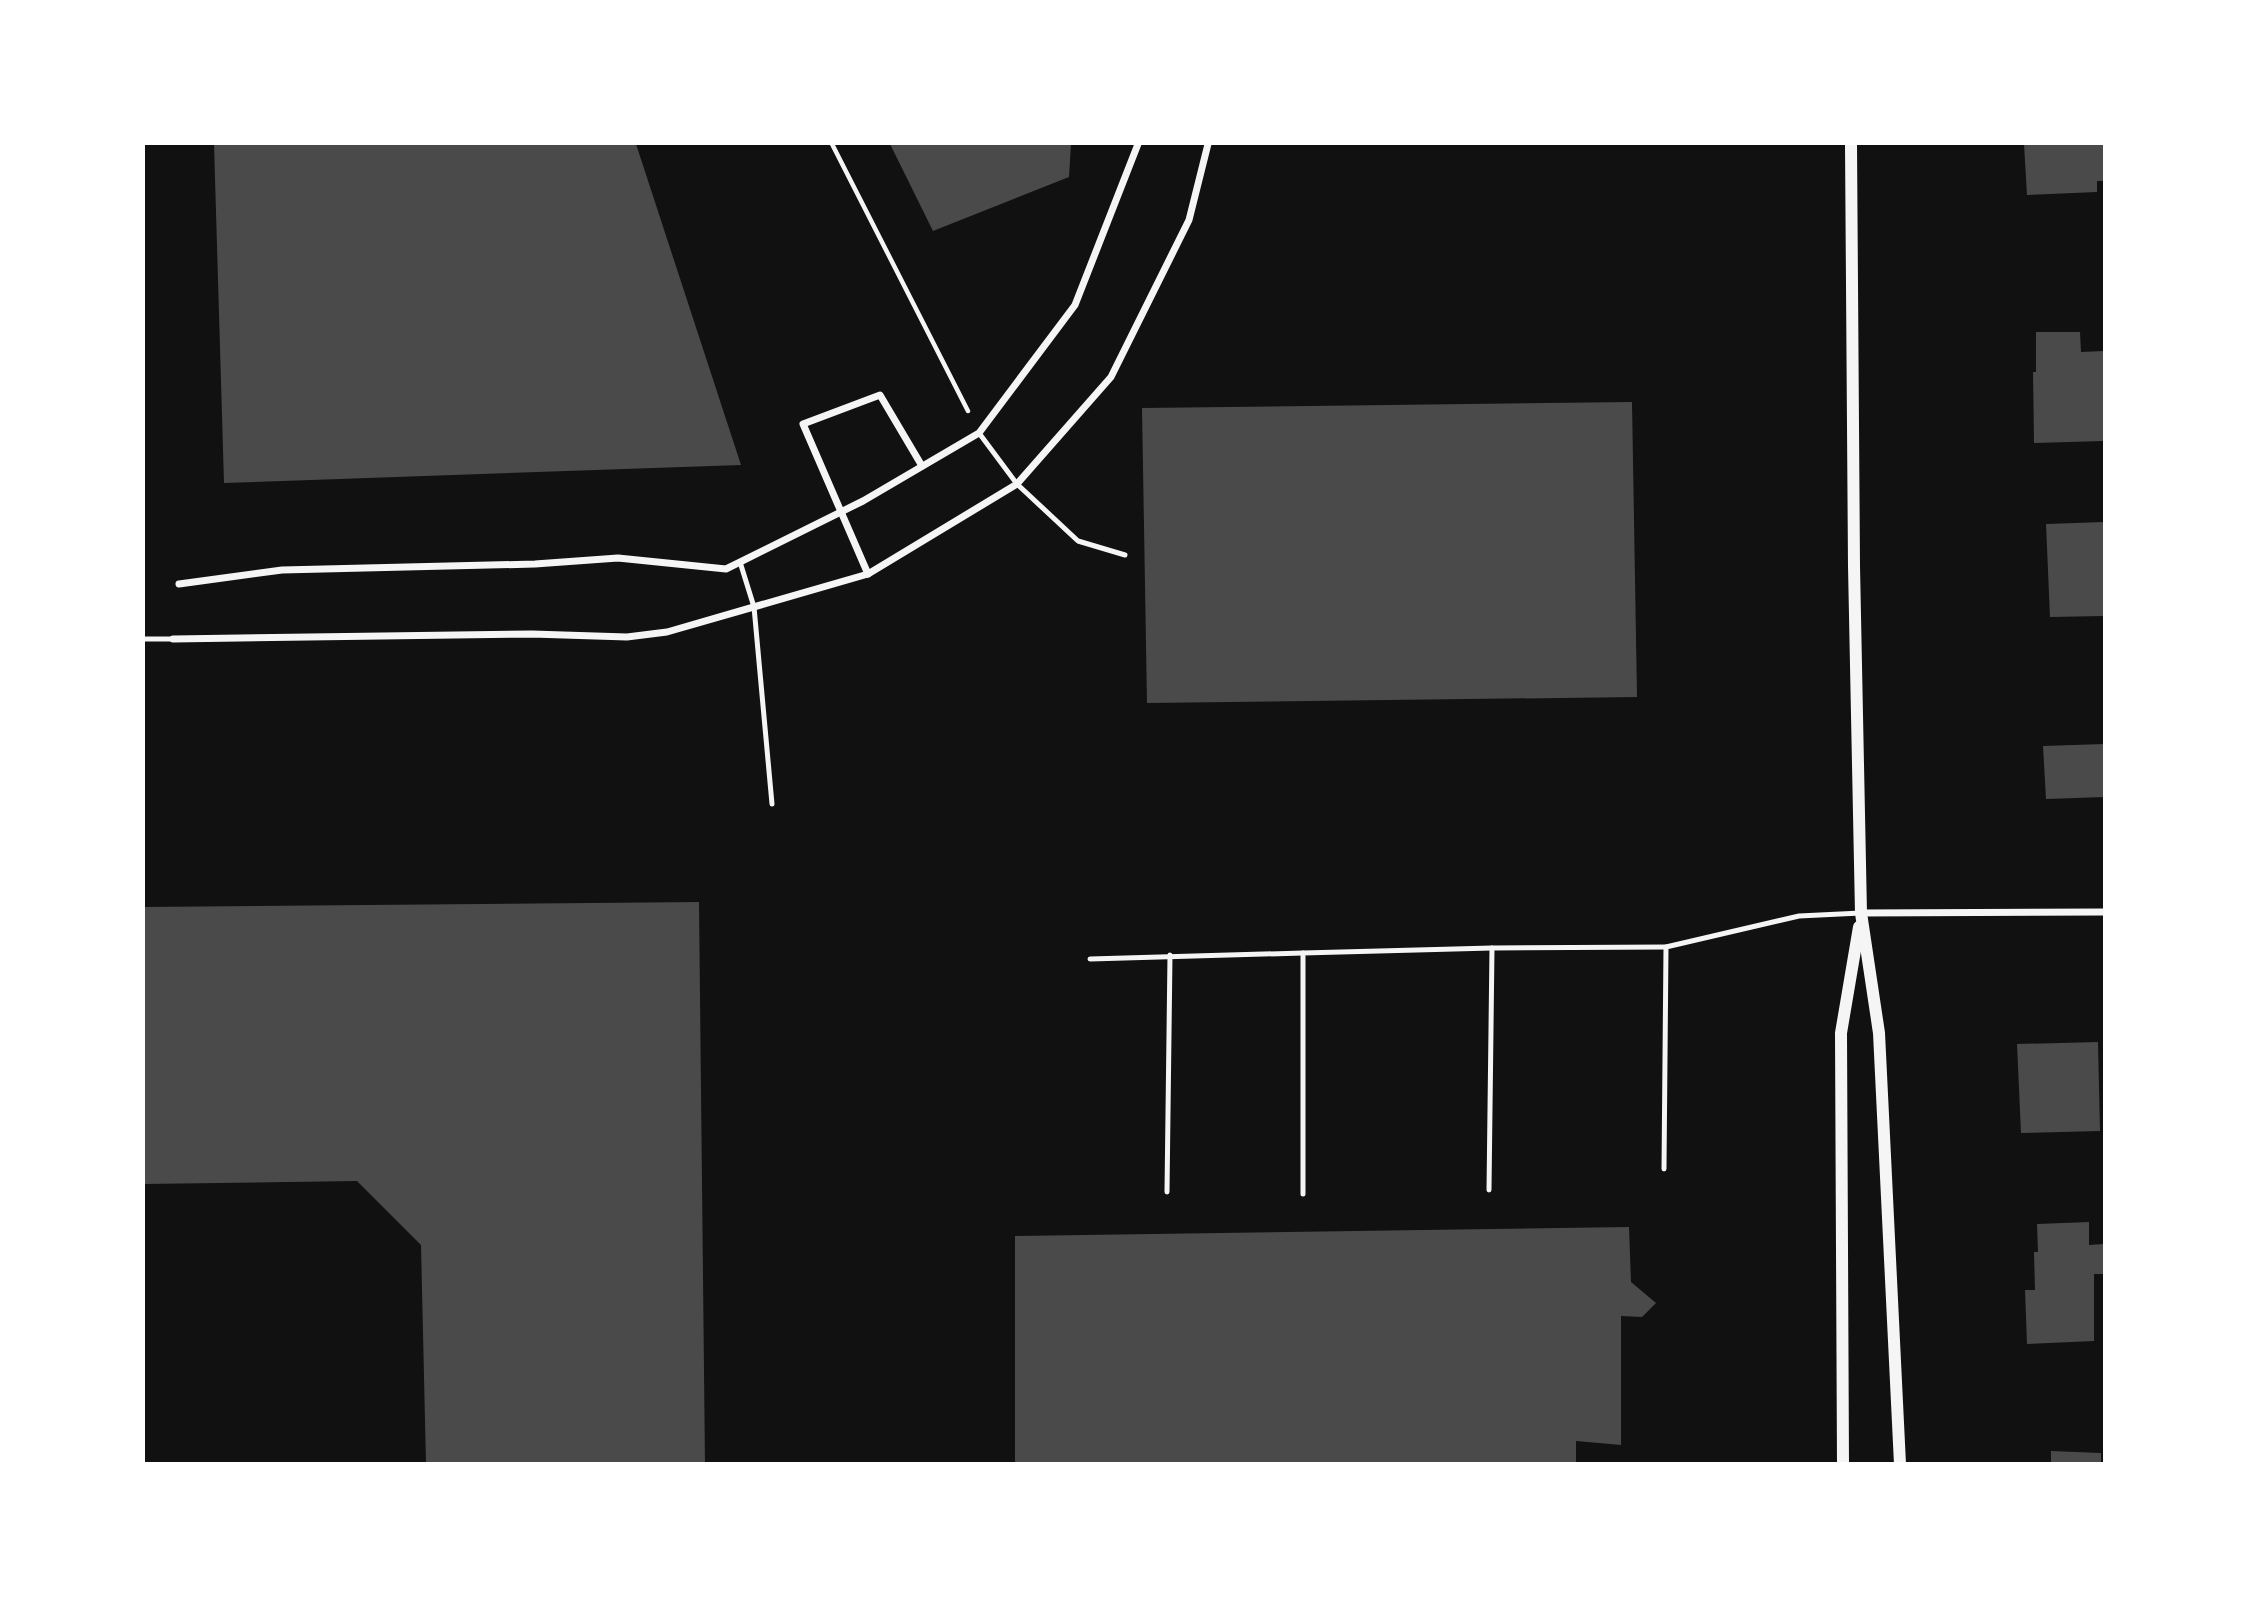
<svg xmlns="http://www.w3.org/2000/svg" width="2248" height="1607" viewBox="0 0 2248 1607" font-family="'IBM Plex Sans',sans-serif">
<style>
.building{fill:#4a4a4a}
.lines{fill:none;stroke-linecap:round;stroke-linejoin:round}
.path{stroke:#f5f5f5;stroke-width:4.5}
.service{stroke:#f5f5f5;stroke-width:5}
.minor{stroke:#f5f5f5;stroke-width:7}
.tertiary{stroke:#f5f5f5;stroke-width:12}
</style>
<rect width="100%" height="100%" fill="#111"/>
<g class="building">
<polygon points="214,144 636,144 741,465 224,483"/>
<polygon points="890,144 1071,144 1069,177 933,231"/>
<polygon points="2024,144 2104,144 2104,181 2097,181 2097,192 2027,195"/>
<polygon points="2036,332 2080,332 2081,352 2104,351 2104,441 2034,443 2033,372 2036,372"/>
<polygon points="1632,402 1637,697 1147,703 1142,408"/>
<polygon points="2104,522 2104,616 2050,617 2046,524"/>
<polygon points="2104,744 2104,797 2046,799 2043,746"/>
<polygon points="699,902 705,1464 426,1464 421,1245 357,1181 144,1184 144,907"/>
<polygon points="2098,1042 2100,1131 2021,1133 2017,1044"/>
<polygon points="2089,1222 2089,1245 2104,1244 2104,1274 2094,1274 2094,1341 2027,1344 2025,1290 2035,1290 2034,1252 2038,1252 2037,1224"/>
<polygon points="1629,1227 1631,1282 1656,1303 1642,1317 1621,1316 1621,1445 1576,1441 1576,1464 1015,1464 1015,1236"/>
<polygon points="2051,1451 2101,1453 2101,1464 2051,1464"/>
</g>
<g class="lines">
<polyline class="path" points="832,144 968,411"/>
<g class="service">
<polyline points="979,433 1017,484 1078,541 1125,555"/>
<polyline points="740,562 754,607 772,804"/>
<polyline points="144,639 173,639"/>
<polyline points="1090,959 1303,953"/>
<polyline points="1664,1169 1666,947 1799,916 1861,913"/>
<polyline points="1489,1190 1492,948 1666,947"/>
<polyline points="1167,1192 1170,955"/>
<polyline points="1303,1194 1303,953 1492,948"/>
</g>
<g class="minor">
<polyline points="868,574 803,424 880,395 922,466"/>
<polyline points="179,584 282,570 535,564 618,558 726,569 863,501 979,433 1075,305 1138,144"/>
<polyline points="173,639 532,634 627,637 667,632 868,574 1017,484 1111,377 1189,220 1208,144"/>
<polyline points="1861,913 2104,912"/>
</g>
<g class="tertiary">
<polyline points="1851,144 1854,566 1861,913 1879,1033 1900,1464"/>
<polyline points="1843,1464 1841,1033 1859,927"/>
</g>
</g>
<rect width="2248" height="1607" fill="none" stroke="#ffffff" stroke-width="290"/>
</svg>
